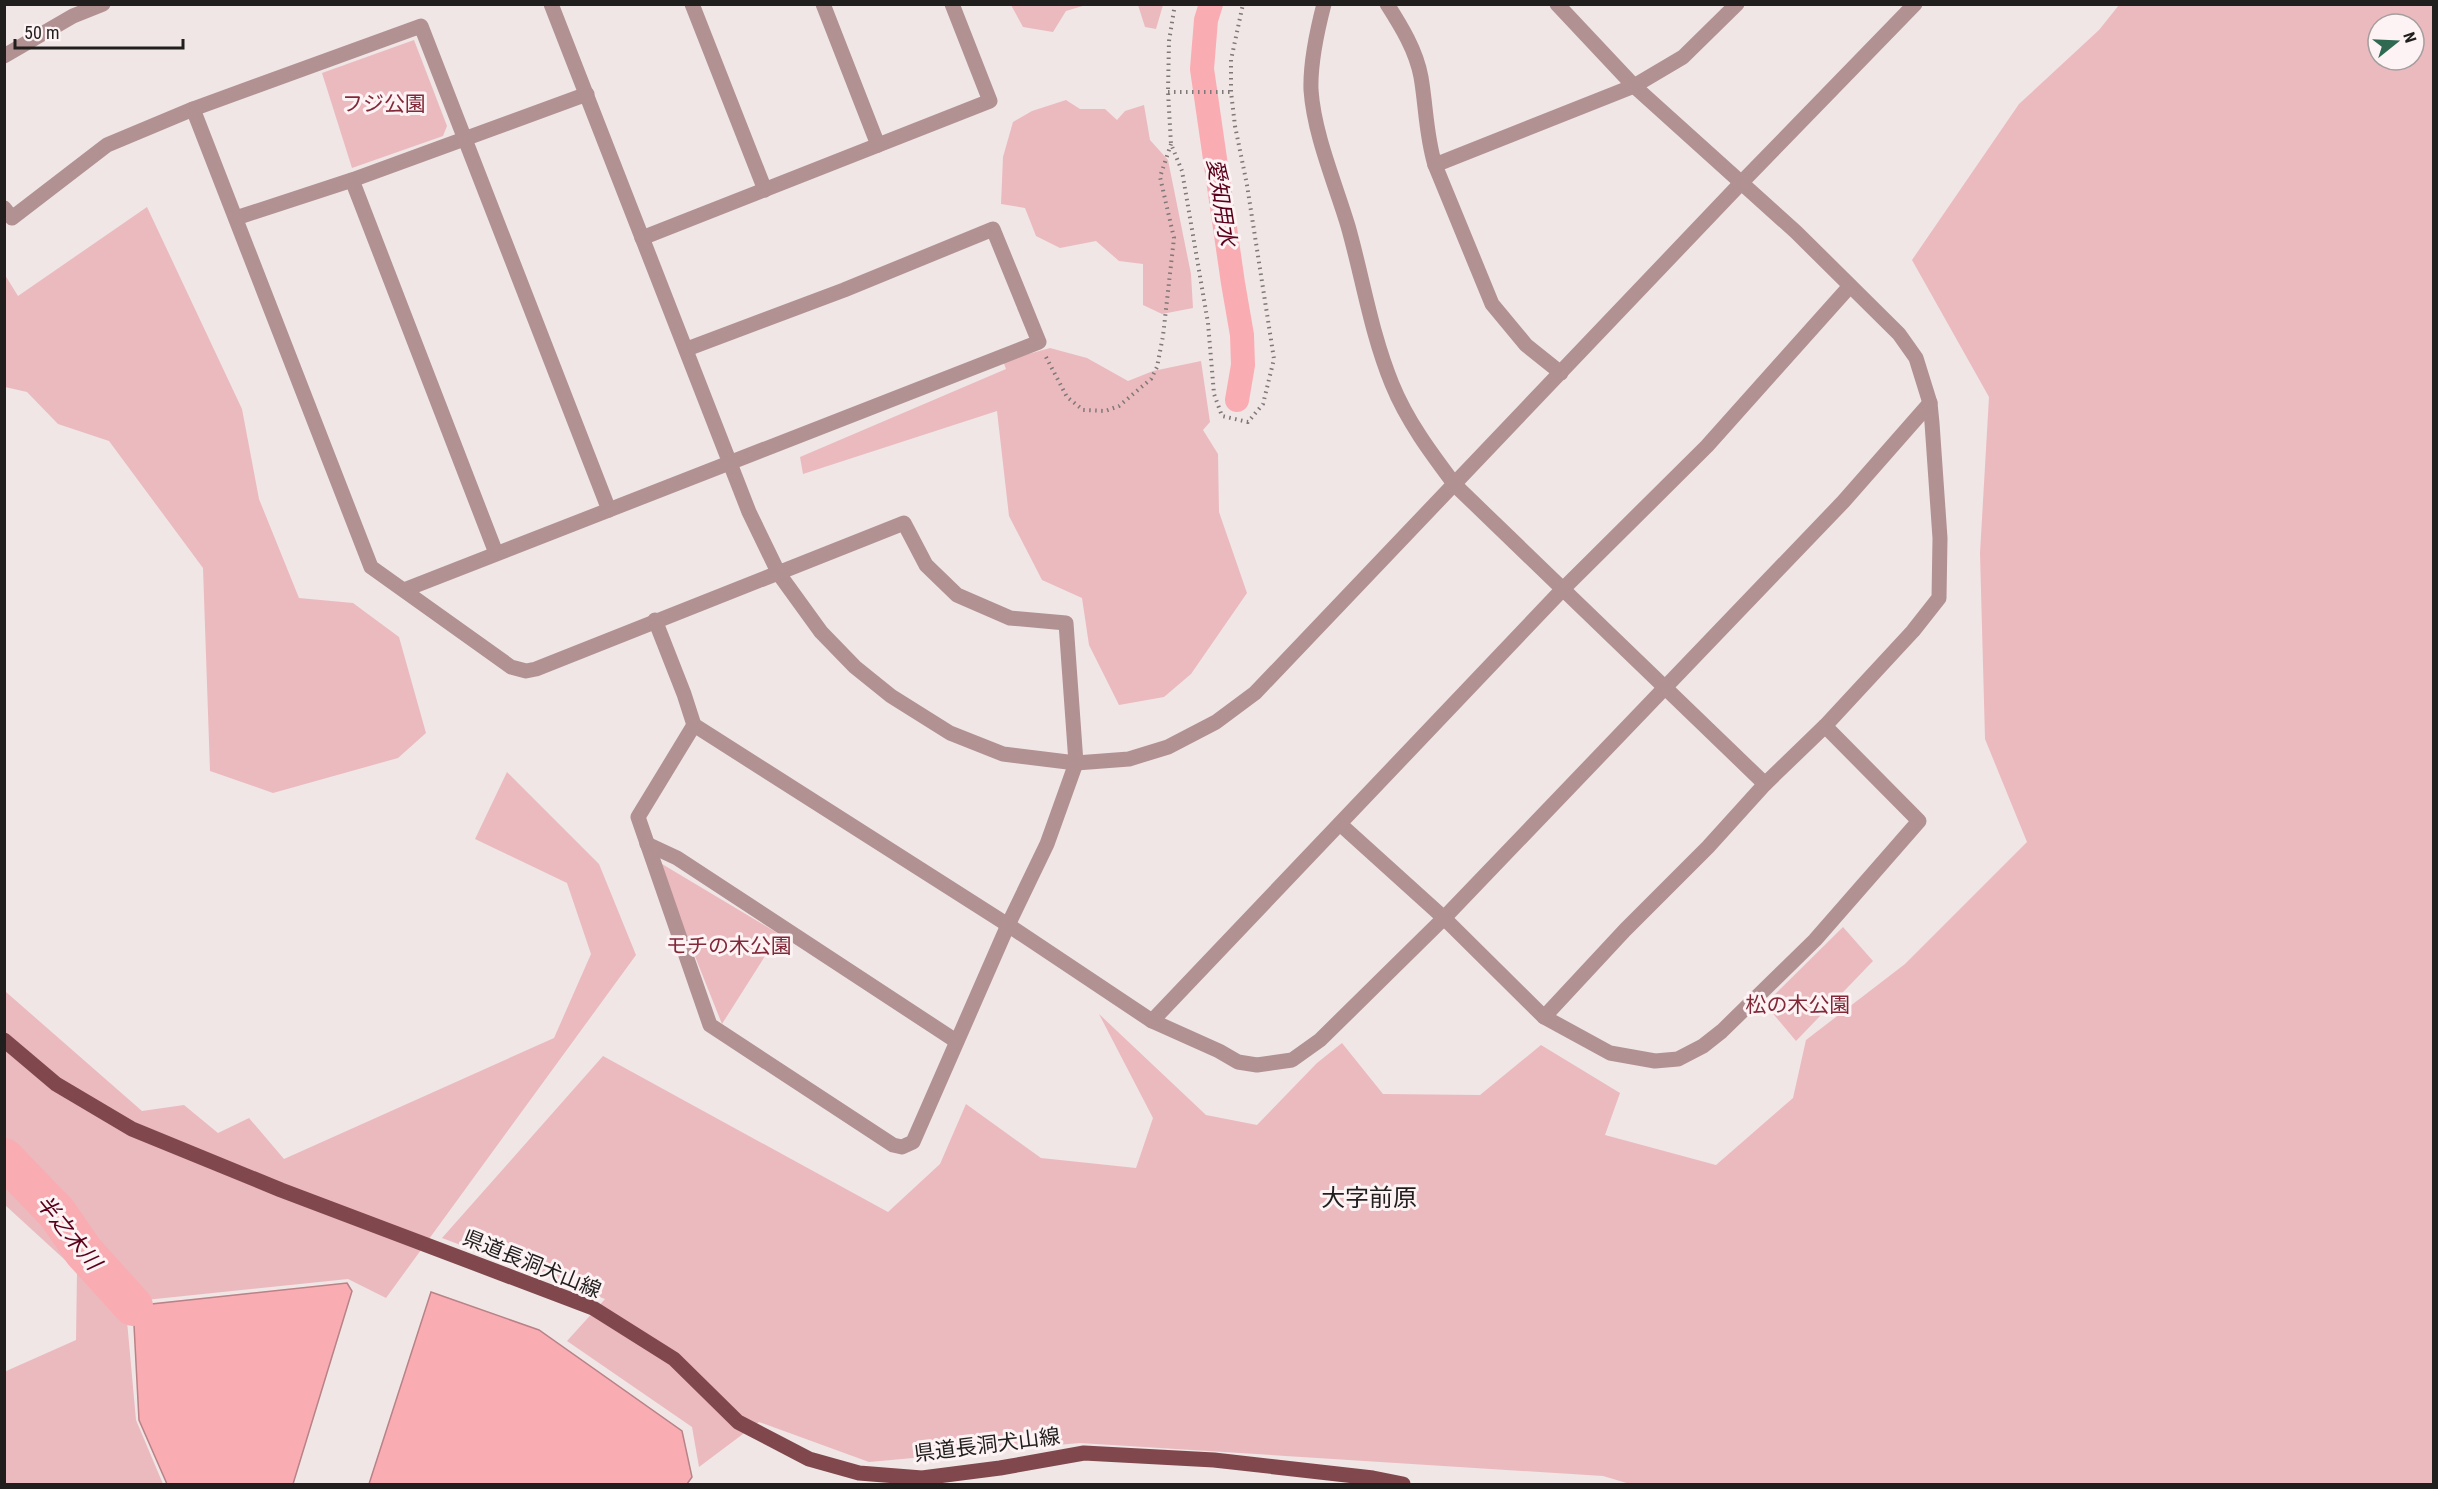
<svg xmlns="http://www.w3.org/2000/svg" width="2438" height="1489" viewBox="0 0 2438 1489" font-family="'Roboto Condensed','Noto Sans JP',sans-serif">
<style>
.green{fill:#ebbabe;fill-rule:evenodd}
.water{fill:#f9adb3;stroke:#b88286;stroke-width:1.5}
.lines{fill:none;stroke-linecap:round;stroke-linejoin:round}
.canal{stroke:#f9adb3;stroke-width:24}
.river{stroke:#f9adb3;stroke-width:40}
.path{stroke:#7f7878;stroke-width:4;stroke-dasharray:1.5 4.5;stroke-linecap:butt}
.minor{stroke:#b29193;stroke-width:15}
.major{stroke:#80484d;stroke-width:15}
.labels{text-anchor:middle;stroke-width:6;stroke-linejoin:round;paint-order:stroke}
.park-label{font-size:21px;fill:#812938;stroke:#fdf3f4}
.street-label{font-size:21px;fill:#211e1e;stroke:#fdf3f4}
.water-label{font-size:22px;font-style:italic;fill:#5b001b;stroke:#fdf3f4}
.quarter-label{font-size:24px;fill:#211e1e;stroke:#fdf3f4}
</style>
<rect width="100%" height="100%" fill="#f0e6e6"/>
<g class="green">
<polygon points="1011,5 1086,5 1066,11 1053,32 1023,27"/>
<polygon points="1138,5 1163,5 1156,29 1145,27"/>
<path d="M2119,5H2433V1484H1630L1603,1476L1080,1443L869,1462L759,1422L699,1467L692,1427L567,1341L605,1299L442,1238L603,1056L888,1212L940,1164L966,1104L1041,1158L1136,1168L1153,1118L1099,1014L1206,1115L1257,1125L1317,1063L1342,1043L1383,1094L1480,1095L1541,1045L1620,1093L1605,1135L1716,1165L1793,1098L1806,1040L1905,964L2027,842L1985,739L1980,553L1989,397L1912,260L2019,104L2099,30ZM2378,24H2414V60H2378Z"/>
<polygon points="414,40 447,126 443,136 352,168 322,73"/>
<polygon points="1066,100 1080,109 1105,109 1117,120 1125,111 1144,105 1150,140 1168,160 1191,274 1193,308 1162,314 1143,305 1143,264 1119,261 1096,241 1060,248 1036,236 1025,208 1001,204 1003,157 1013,122 1032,111"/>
<polygon points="147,207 242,409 259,499 299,598 353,603 399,637 426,733 398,758 273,793 210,771 203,568 109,441 58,424 27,392 5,387 5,275 18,296"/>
<polygon points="1050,348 1087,358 1128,381 1153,371 1201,361 1210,422 1203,430 1218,454 1219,512 1247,593 1191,674 1164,697 1119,705 1089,645 1082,598 1042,580 1009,516 997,411 803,474 800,457 1006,369 1003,361"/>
<polygon points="507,772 599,864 636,955 386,1298 348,1279 136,1301 126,1310 136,1420 163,1484 5,1484 4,1372 76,1340 77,1271 5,1205 5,988 6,992 142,1111 184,1105 218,1133 249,1118 284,1159 554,1038 591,954 567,883 475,839"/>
<polygon points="657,861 779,934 722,1024"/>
<polygon points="1843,927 1873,961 1796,1041 1765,1004"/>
</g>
<g class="water">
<polygon points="347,1283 352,1291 293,1484 167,1484 139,1420 133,1306"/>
<polygon points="431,1292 539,1330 682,1431 692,1477 687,1484 369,1484"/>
</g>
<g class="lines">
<polyline class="canal" points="1211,4 1206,20 1202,69 1233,283 1242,335 1243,365 1237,400"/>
<polyline class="river" points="4,1158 57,1213 84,1252 133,1306"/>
<g class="path">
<polyline points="1175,4 1169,41 1168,92 1171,144 1182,171 1208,323 1214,394 1222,416 1248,422 1263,404 1274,359 1247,185 1235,126 1231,92 1231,60 1243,4"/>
<polyline points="1168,92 1231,92"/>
<polyline points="1046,357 1067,397 1083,410 1105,411 1119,406 1151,379 1157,367 1163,336 1174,238 1160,177 1171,144"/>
</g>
<g class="minor">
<polyline points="551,4 749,512 779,574 821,632 855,667 891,696 950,733 1003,754 1076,763 1129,759 1168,747 1216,722 1255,693 1742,182 1915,4"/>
<polyline points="692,4 765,190"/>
<polyline points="823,4 878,145"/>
<path d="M1324,4C1317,31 1310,62 1311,90C1314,134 1335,183 1348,226C1363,279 1371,333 1392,384C1407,421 1431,453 1455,485L1765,784"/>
<path d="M1387,4C1401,26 1416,50 1421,77C1426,106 1426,136 1435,165L1492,304L1526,345L1561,373"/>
<polyline points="4,56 73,16 103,4"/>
<polyline points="193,109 371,567 511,667 526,671 536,669 904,523 926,565 957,595 1010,618 1066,623 1076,763 1047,844 1008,925 913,1142 902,1147 893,1145 710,1025 638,817 694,725"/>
<polyline points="1435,165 1634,86 1683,57 1737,4"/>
<polyline points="352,180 496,553"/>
<polyline points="4,208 12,218 107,145 193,109 421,26 609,510"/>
<polyline points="236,218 352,180 587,94"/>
<polyline points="642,238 990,101 952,4"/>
<polyline points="404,590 1039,342 993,229 844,290 687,349"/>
<polyline points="655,620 684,694 694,725 1008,925 1152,1021 1219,1051 1238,1062 1257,1065 1292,1060 1320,1040 1444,918 1843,502 1930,403"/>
<polyline points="1340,824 1444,918 1544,1017 1625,930 1708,847 1765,784 1825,726 1913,631 1939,598 1940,538 1932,423 1930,403 1916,358 1899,334 1796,232 1634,86 1557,4"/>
<polyline points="647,844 677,858 956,1041"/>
<polyline points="1544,1017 1610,1053 1655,1061 1678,1059 1703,1046 1722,1031 1815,940 1919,821 1825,726"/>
<polyline points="1152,1021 1562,590 1707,446 1850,286"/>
</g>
<polyline class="major" points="4,1040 56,1084 132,1129 281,1190 593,1308 674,1359 738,1422 809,1459 859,1473 922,1478 1000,1468 1084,1453 1214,1460 1373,1478 1403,1484"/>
</g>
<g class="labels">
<g class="park-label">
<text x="384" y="111">フジ公園</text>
<text x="729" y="953">モチの木公園</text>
<text x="1798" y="1012">松の木公園</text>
</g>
<g class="street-label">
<text transform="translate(532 1264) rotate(22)" y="7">県道長洞犬山線</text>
<text transform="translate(987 1445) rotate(-7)" y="7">県道長洞犬山線</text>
</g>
<g class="water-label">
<text transform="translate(1222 202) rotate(81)" y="8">愛知用水</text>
<text transform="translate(69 1232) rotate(51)" y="8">半之木川</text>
</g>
<g class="quarter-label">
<text x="1369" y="1206">大字前原</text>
</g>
</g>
<rect width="2438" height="1489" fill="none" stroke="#211e1e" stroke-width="12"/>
<g transform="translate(2396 42) rotate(72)"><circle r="28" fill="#fdf3f4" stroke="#a59e9e" stroke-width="1.5"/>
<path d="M0-4.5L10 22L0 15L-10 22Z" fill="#306951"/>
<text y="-9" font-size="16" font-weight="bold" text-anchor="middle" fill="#211e1e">N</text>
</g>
<path d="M15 39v9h168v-9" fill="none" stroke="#211e1e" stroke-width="3"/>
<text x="24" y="39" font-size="18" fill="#211e1e" stroke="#fdf3f4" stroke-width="4.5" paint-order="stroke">50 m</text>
</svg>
